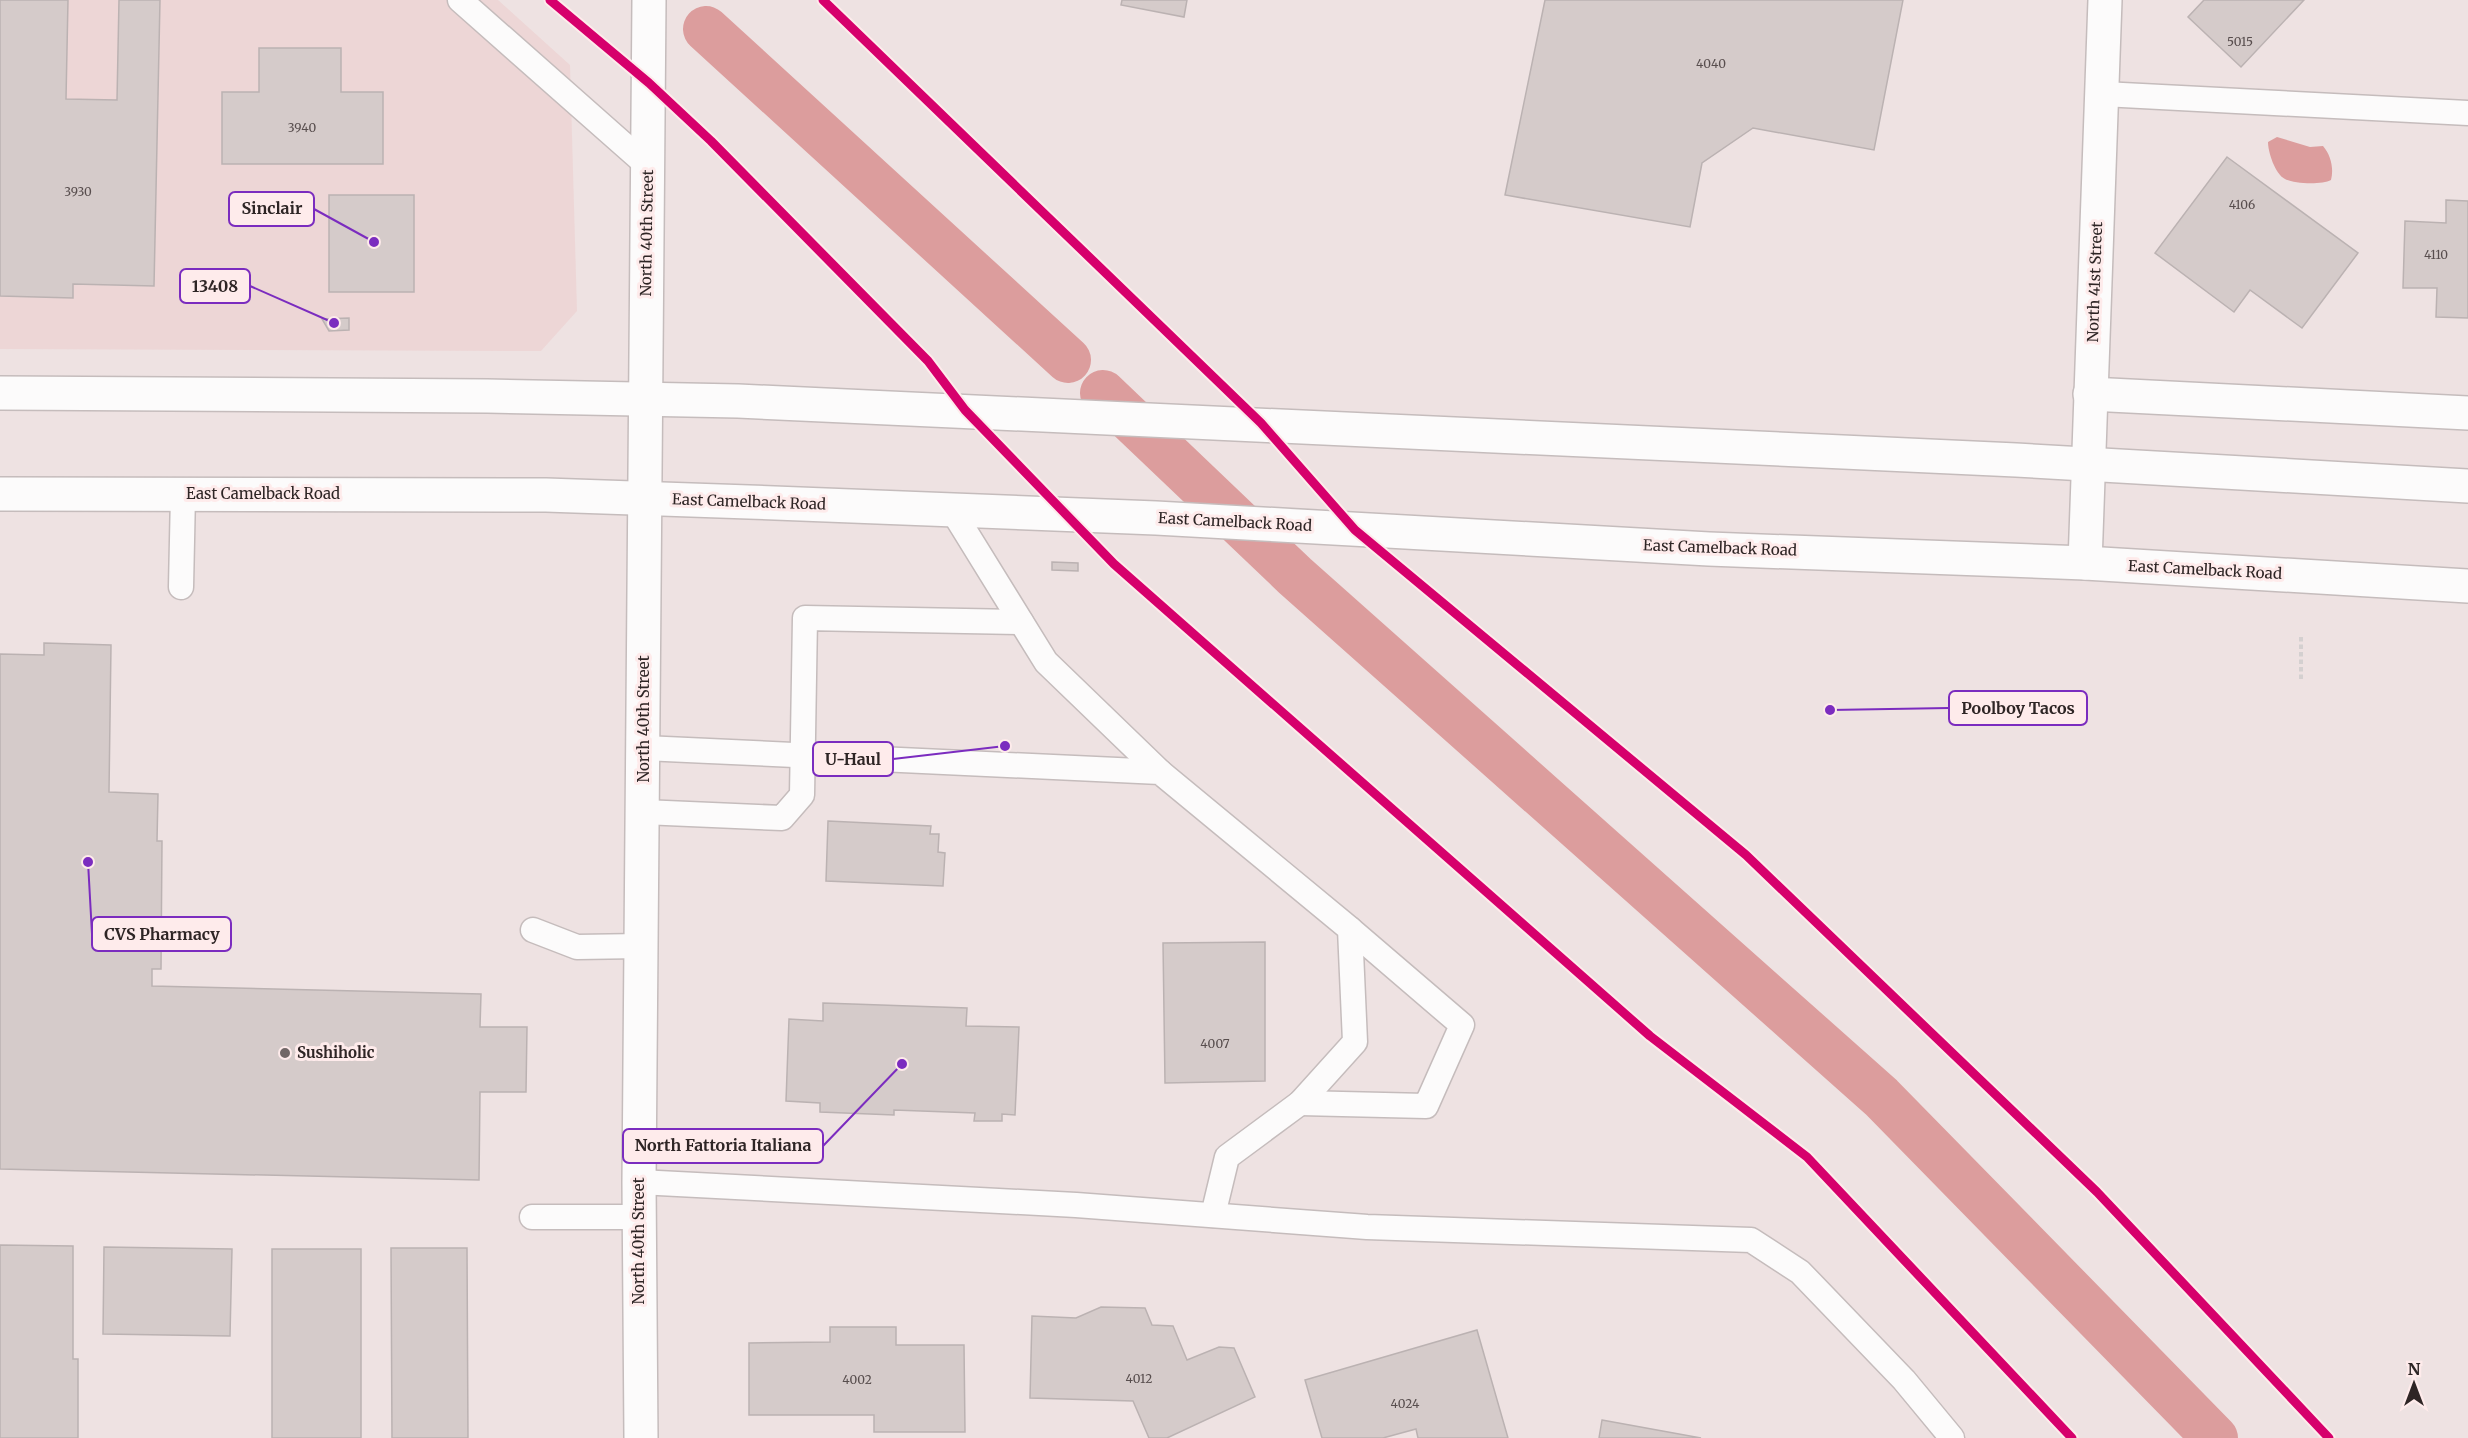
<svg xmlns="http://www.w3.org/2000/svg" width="2468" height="1438" viewBox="0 0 2468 1438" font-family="Merriweather,serif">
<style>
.built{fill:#edd6d6}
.water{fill:#dc9d9d}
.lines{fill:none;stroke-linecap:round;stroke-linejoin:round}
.canal{stroke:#dc9d9d;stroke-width:46}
.building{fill:#d5cbca;stroke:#bbb2b2;stroke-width:1.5}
.lane-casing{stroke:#c5bcbc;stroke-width:27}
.street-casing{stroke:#c5bcbc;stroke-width:36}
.secondary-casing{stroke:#c5bcbc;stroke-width:36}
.primary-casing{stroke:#c5bcbc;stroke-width:36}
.path{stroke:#d4d0d0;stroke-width:4;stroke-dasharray:4.5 3;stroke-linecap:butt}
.lane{stroke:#fcfbfb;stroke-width:24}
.street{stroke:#fcfbfb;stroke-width:33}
.secondary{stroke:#fcfbfb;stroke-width:33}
.primary{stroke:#fcfbfb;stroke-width:33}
.cycleway-casing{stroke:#feebeb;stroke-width:13}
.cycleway{stroke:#d6006c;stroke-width:9}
.poi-dot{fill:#716767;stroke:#feebeb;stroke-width:2}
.labels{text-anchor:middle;stroke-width:6;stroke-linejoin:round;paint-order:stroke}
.number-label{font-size:12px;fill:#584e4e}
.street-label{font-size:15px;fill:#2e2525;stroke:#feebeb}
.poi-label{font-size:15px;font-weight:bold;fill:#2e2525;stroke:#feebeb;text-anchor:start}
.leader{fill:none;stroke:#7b2cbf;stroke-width:2}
.callout-dot{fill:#7b2cbf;stroke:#feebeb;stroke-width:2}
.callout{fill:#feebeb;stroke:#7b2cbf;stroke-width:2}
.callout-label{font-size:16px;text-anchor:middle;font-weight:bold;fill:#2e2525}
</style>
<rect width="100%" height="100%" fill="#eee2e2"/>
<polygon class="built" points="0,0 498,0 570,65 577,311 541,351 0,349"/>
<path class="water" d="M2277,137L2310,147L2323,146C2331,155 2334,169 2331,180C2322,185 2294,184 2285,179C2275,174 2268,152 2268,142Z"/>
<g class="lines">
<g class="canal">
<polyline points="706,29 1068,360"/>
<polyline points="1103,393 1295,576 1881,1097 2215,1438"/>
</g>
</g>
<g class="building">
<polygon points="0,0 68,0 66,99 117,100 119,0 160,0 154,286 73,284 73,298 0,296"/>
<polygon points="1122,0 1187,0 1184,17 1121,5"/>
<polygon points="1545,0 1903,0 1874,150 1753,128 1702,163 1690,227 1505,195"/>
<polygon points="2204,0 2304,0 2241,67 2188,17"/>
<polygon points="259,48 341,48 341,92 383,92 383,164 222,164 222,92 259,92"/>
<polygon points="2227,157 2358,253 2302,328 2250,290 2234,312 2155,253"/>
<rect x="329" y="195" width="85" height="97"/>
<polygon points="2446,200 2468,201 2468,318 2436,317 2437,288 2403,288 2405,221 2446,223"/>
<polygon points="349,318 349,330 329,331 322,319"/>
<polygon points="1052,562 1078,563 1078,571 1052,570"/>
<polygon points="44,643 111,645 109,792 158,794 157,841 162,841 161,969 152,969 152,986 481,994 480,1027 527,1027 526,1092 480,1092 479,1180 0,1169 0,654 44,655"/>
<polygon points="828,821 931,826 930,834 939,834 938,852 945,853 943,886 826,881"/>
<polygon points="1265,942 1265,1081 1165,1083 1163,943"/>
<polygon points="823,1003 967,1008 966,1026 1019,1027 1015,1115 1002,1114 1002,1121 974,1121 975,1113 894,1110 894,1115 820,1112 820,1103 786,1101 789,1019 823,1021"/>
<polygon points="0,1245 73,1246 73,1359 78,1359 78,1438 0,1438"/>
<polygon points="104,1247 232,1249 230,1336 103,1334"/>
<polygon points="391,1248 467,1248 468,1438 392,1438"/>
<rect x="272" y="1249" width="89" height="189"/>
<polygon points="1101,1307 1145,1308 1152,1325 1173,1326 1187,1360 1219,1347 1234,1348 1255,1397 1167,1438 1149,1438 1133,1401 1030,1398 1032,1316 1076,1318"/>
<polygon points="830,1327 896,1327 896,1345 964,1345 965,1432 874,1432 874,1415 749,1415 749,1343 830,1342"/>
<polygon points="1477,1330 1508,1438 1418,1438 1416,1429 1383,1438 1322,1438 1305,1380"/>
<polygon points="1602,1420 1701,1438 1599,1438"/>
</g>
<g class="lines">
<defs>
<g id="lane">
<polyline points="460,0 648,166"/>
<polyline points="2103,94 2468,113"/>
<polyline points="952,510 1046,662 1160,772"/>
<polyline points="181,587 183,494"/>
<polyline points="644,748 1160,772 1350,929 1355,1042 1300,1103 1227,1157 1213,1215"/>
<polyline points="643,812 782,818 802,795 805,618 1021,622"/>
<polyline points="533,930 577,947 641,946"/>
<polyline points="1300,1103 1426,1106 1462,1025 1350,929"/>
<polyline points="639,1182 1076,1205 1367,1227 1751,1240 1800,1272 1904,1380 1952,1438"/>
<polyline points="532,1217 639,1217"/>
</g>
<g id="street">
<polyline points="2090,394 2468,413"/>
<polyline points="2085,563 2105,0"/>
</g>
<polyline id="secondary" points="641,1438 639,1182 649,0"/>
<g id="primary">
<polyline points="0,393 487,396 738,401 2016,460 2468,486"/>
<polyline points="0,494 546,495 749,502 1156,518 1709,549 2085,563 2468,586"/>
</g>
</defs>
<use href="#lane" class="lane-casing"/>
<use href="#street" class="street-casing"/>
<use href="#secondary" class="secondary-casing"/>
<use href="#primary" class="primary-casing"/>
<polyline class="path" points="2301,637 2301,680"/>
<use href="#lane" class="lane"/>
<use href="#street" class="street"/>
<use href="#secondary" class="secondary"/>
<use href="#primary" class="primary"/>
<defs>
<g id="cycleway">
<polyline points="550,0 649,83 711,141 928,361 965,410 1114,564 1650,1036 1807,1157 2072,1438"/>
<polyline points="823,0 1261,423 1355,530 1746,855 2097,1192 2329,1438"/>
</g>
</defs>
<use href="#cycleway" class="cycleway-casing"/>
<use href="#cycleway" class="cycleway"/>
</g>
<circle class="poi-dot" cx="285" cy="1053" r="6"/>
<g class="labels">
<g class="number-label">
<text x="2240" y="46">5015</text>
<text x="1711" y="68">4040</text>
<text x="302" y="132">3940</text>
<text x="78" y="196">3930</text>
<text x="2242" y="209">4106</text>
<text x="2436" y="259">4110</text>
<text x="1215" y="1048">4007</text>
<text x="1139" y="1383">4012</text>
<text x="857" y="1384">4002</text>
<text x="1405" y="1408">4024</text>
</g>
<g class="street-label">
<text transform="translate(647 233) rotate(-89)" y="5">North 40th Street</text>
<text transform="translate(2095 282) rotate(-88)" y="5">North 41st Street</text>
<text x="263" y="499">East Camelback Road</text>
<text transform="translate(749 502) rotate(2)" y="5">East Camelback Road</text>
<text transform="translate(1235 522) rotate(3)" y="5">East Camelback Road</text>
<text transform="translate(1720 548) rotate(2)" y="5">East Camelback Road</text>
<text transform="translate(2205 570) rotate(3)" y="5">East Camelback Road</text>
<text transform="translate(644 719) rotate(-90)" y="5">North 40th Street</text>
<text transform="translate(639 1241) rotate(-90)" y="5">North 40th Street</text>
</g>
<g class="poi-label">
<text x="297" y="1058">Sushiholic</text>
</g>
</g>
<path class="leader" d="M374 242L314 209M334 323L250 286M1830 710L1949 708M1005 746L893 759M88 862L92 934M902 1064L823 1146"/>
<g class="callout-dot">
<circle cx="374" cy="242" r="6"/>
<circle cx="334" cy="323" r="6"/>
<circle cx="1830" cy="710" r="6"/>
<circle cx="1005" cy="746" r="6"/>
<circle cx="88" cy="862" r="6"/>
<circle cx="902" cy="1064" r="6"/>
</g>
<g class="callout">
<rect x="229" y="192" width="85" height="34" rx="6"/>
<rect x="180" y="269" width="70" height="34" rx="6"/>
<rect x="1949" y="691" width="138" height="34" rx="6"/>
<rect x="813" y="742" width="80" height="34" rx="6"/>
<rect x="92" y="917" width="139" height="34" rx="6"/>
<rect x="623" y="1129" width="200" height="34" rx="6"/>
</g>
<g class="callout-label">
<text x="272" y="214">Sinclair</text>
<text x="215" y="292">13408</text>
<text x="2018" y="714">Poolboy Tacos</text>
<text x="853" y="765">U-Haul</text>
<text x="162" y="940">CVS Pharmacy</text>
<text x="723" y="1151">North Fattoria Italiana</text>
</g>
<g transform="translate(2414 1384)" stroke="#feebeb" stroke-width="4.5" paint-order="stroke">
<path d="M0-4.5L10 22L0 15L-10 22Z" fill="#2e2525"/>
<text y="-9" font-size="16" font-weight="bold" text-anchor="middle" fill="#2e2525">N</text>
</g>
</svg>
